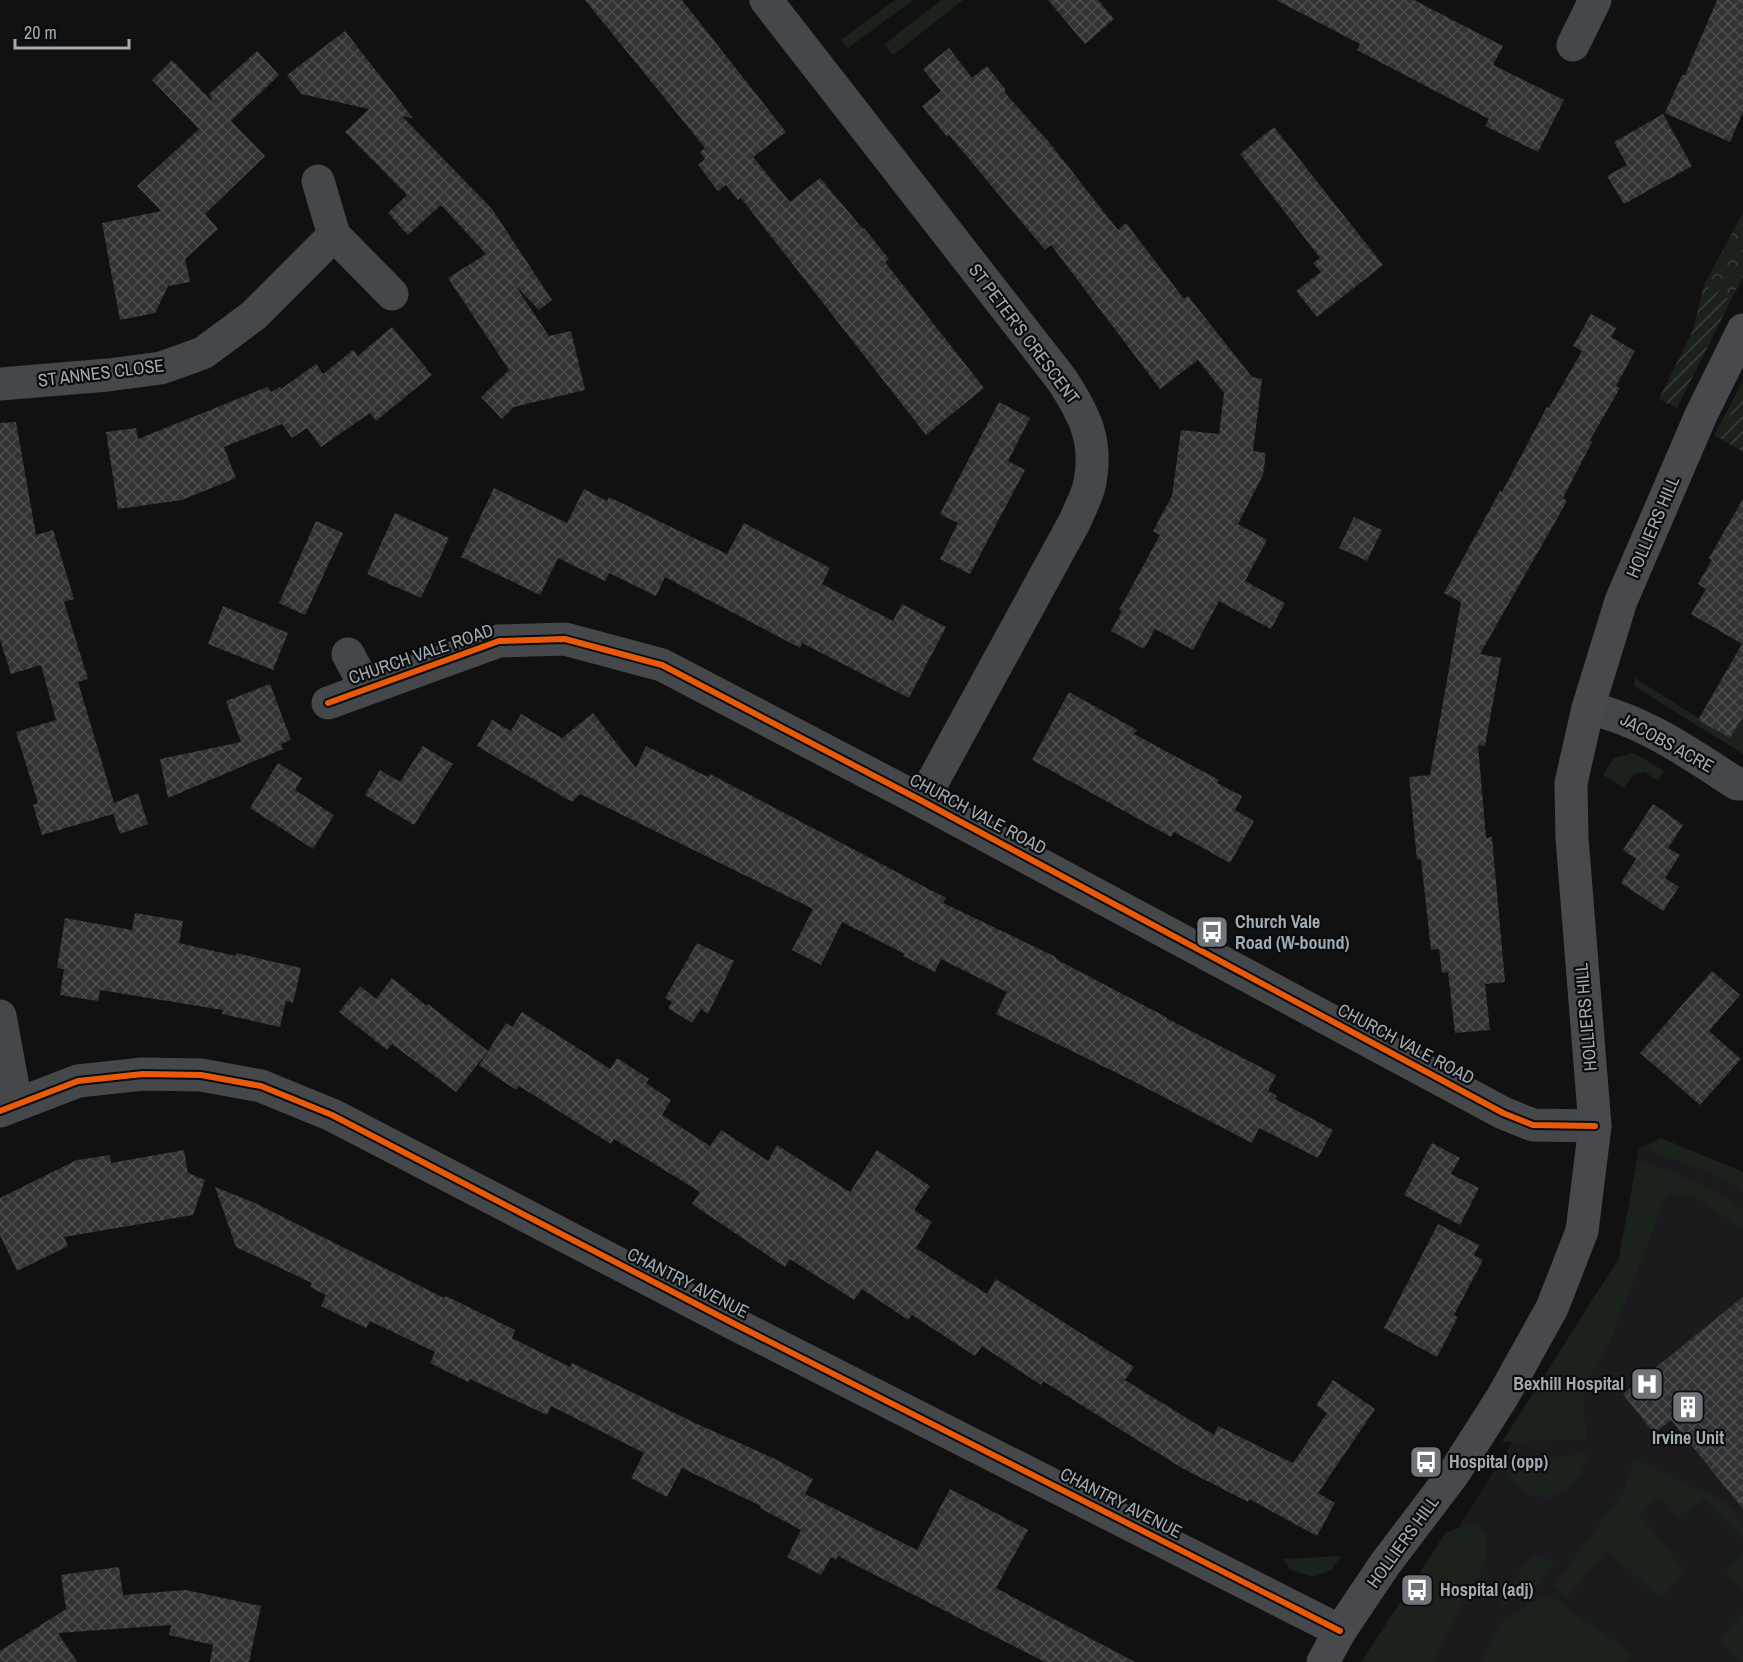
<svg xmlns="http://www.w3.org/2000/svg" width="1743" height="1662" viewBox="0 0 1743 1662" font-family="'Archivo Narrow',sans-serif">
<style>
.built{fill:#1b1b1d}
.green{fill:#1b221b}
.forest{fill:url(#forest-crowns)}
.garden{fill:url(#garden-furrows)}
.building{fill:url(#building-cross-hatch)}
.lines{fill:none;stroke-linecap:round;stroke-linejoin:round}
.minor{stroke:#45484a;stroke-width:33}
.major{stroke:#47494c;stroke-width:33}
.cycleway-casing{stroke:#0b0c0d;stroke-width:10}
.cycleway{stroke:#e8590c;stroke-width:6}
.labels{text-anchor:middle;stroke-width:4.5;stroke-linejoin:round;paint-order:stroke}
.street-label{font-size:18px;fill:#a1abb4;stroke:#0b0c0d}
.poi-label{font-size:18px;font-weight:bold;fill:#a1abb4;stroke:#0b0c0d;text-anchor:start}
</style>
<defs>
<pattern id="forest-crowns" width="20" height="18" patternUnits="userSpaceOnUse" patternTransform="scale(1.5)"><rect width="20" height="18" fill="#1b221b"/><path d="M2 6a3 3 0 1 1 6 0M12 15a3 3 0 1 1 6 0" fill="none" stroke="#393f3a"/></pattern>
<pattern id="garden-furrows" width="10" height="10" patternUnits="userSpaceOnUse" patternTransform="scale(1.5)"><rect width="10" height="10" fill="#1b221b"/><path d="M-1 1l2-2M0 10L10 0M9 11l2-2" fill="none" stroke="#393f3a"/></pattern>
<pattern id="building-cross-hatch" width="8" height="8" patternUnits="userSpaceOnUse" patternTransform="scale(1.5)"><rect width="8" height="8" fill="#313233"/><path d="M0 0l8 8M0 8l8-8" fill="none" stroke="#4c4d4e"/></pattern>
</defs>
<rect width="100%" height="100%" fill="#111"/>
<polygon class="built" points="1661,1138 1743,1172 1743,1662 1374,1662 1508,1449 1595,1320 1619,1258 1639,1148"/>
<g class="green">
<polygon points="895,0 913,0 848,48 841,40"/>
<polygon points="941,0 963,0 893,55 884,45"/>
<polygon points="1743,381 1743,393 1717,437 1714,435"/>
<polygon points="1635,678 1730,738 1743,717 1743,754 1634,686"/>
<polygon points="1634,753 1664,771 1658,781 1645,772 1634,774 1624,788 1603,775 1614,758"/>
<polygon points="1661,1138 1743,1172 1743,1192 1733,1184 1686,1162 1665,1158 1645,1146"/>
<path d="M1637,1161C1674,1173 1712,1185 1743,1209V1228L1696,1197L1667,1193L1610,1342L1593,1371L1583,1401L1586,1439L1502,1442L1619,1258Z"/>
<polygon points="1587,1454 1581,1476 1568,1488 1551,1498 1530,1495 1508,1477 1503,1462"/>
<polygon points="1634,1458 1727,1504 1743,1524 1743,1538 1704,1499 1678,1517 1661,1496 1638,1513 1684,1571 1662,1598 1606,1550 1567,1597 1554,1587 1624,1491"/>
<polygon points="1472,1524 1487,1533 1486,1561 1432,1662 1361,1662 1446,1532"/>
<polygon points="1743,1553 1743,1588 1726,1574"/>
<polygon points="1341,1556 1331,1570 1313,1577 1291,1570 1283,1559"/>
<polygon points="1535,1556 1554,1560 1539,1584 1497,1610 1523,1566"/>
<polygon points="1547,1594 1633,1655 1625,1662 1481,1662 1503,1620"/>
<polygon points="1743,1613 1743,1662 1742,1662 1719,1641"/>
</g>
<polygon class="forest" points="1743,212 1743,277 1731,300 1704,285"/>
<g class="garden">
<polygon points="1704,285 1731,300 1677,408 1659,399 1693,330"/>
<polygon points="1743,393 1743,452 1717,437"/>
</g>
<g class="building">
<polygon points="585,0 682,0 786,132 753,157 790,202 820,178 863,229 864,228 889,259 885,262 984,388 926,435 741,198 738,200 726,185 718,191 698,165 705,159 700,152 705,148"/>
<polygon points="1048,0 1098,0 1114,19 1085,44"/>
<polygon points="1276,0 1414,0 1503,46 1493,65 1564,100 1538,152 1485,126 1489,119 1357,50 1360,44"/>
<polygon points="1717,0 1743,0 1743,112 1730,142 1665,113 1682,75 1685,75"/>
<polygon points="345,31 413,118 402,116 492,209 552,300 539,310 515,285 549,336 571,331 585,390 514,407 502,419 481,397 509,370 448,278 486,254 441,205 408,235 388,213 407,195 345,132 369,109 301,94 287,75"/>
<polygon points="949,48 972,78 987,66 1006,90 1004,92 1048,141 1118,230 1126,223 1184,299 1188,296 1252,377 1262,379 1253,451 1266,453 1263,475 1238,524 1267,540 1245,581 1285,603 1271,629 1219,601 1193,650 1155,629 1144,649 1111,631 1122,611 1119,610 1160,535 1153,531 1172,496 1181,430 1219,434 1224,393 1198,360 1160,389 1051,245 1045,250 949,135 947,137 922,106 941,91 923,69"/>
<polygon points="257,51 279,75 231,121 265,156 205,214 218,229 185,259 190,282 168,286 155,313 120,320 102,223 161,211 137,186 199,129 152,80 172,60 213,102 209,94"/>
<polygon points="1663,114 1692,166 1624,204 1607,176 1627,165 1614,142"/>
<polygon points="1274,127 1383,265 1317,317 1296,291 1321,272 1313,263 1320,258 1240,154"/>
<polygon points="1591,314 1616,328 1611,337 1635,351 1616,386 1620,388 1590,440 1592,442 1563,498 1567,501 1480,654 1501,658 1485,746 1478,745 1486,838 1492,837 1505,982 1485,984 1490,1030 1455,1033 1448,972 1442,973 1439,949 1431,950 1421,859 1417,860 1409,777 1430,775 1461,602 1444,593 1500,491 1502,492 1547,407 1549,408 1582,351 1573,346"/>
<polygon points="392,327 432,375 376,421 370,413 321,447 307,428 292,438 282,424 224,447 236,478 182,500 118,509 106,432 136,428 138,439 267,387 271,392 280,387 281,389 316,364 323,374 353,350 358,356"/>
<polygon points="999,402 1030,418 1008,461 1025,470 970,574 940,559 958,523 940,514"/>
<polygon points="16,422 36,535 53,530 74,599 64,602 88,679 78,682 114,803 138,793 148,824 120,834 113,814 42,835 33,805 38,803 16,732 56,720 41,665 11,674 0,640 0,423"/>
<polygon points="494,488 567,523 584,489 607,501 609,497 727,554 744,523 830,568 822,584 893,621 902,604 946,627 909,698 802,643 800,648 665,577 656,596 609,573 605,581 558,558 540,595 461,557"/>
<polygon points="1743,499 1743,717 1730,738 1698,720 1742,644 1691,614 1706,589 1698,584 1712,560 1709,558"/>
<polygon points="395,513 449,538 421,598 367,574"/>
<polygon points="1354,517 1382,530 1367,561 1339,548"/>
<polygon points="316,521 343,533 305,615 279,603"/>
<polygon points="223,606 288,633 273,670 208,644"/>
<polygon points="270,684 291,740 281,744 283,749 168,798 160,759 241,742 226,701"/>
<polygon points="1069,692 1137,730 1134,734 1219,780 1217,783 1242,796 1235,810 1254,821 1230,863 1174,832 1171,837 1032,760"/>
<polygon points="593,713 636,768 646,746 708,777 710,774 946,898 943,903 1056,957 1056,959 1166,1017 1166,1018 1276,1075 1268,1091 1277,1096 1275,1099 1333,1130 1318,1158 1259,1128 1252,1143 1127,1078 996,1014 1007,992 941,959 935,972 903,956 905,954 842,922 821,965 792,950 813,909 580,794 572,802 477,746 492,720 511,731 521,714 562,738"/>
<polygon points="423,746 453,764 414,825 365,795 380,770 400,782"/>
<polygon points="278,763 302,778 295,790 334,815 313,849 250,808"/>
<polygon points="1653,804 1683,825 1668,848 1680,855 1665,878 1679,887 1663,911 1621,883 1636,859 1623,850"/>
<polygon points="135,913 183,921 179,943 236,956 236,953 301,968 293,1003 286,1001 280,1027 222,1014 223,1010 100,990 98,1001 60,995 64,969 57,968 65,918 132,930"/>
<polygon points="697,943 734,961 708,1014 701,1009 692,1023 668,1008 672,1002 665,998"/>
<polygon points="1712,971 1740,995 1709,1031 1741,1059 1700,1105 1640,1053"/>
<polygon points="392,978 427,1006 428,1004 488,1051 456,1092 392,1044 387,1050 339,1012 360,986 376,999"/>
<polygon points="522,1012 610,1069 617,1058 649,1079 646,1083 671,1100 662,1115 710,1146 721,1130 768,1161 777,1145 850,1192 877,1150 930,1186 914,1210 932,1222 916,1248 987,1294 996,1279 1134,1367 1125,1380 1214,1435 1218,1426 1293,1463 1327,1413 1316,1405 1333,1380 1375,1409 1318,1493 1335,1503 1317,1536 1249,1499 1248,1502 1182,1468 1043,1381 1041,1385 982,1346 975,1356 912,1315 908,1320 862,1289 854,1300 790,1259 785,1267 692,1204 700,1192 614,1139 611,1144 519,1086 516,1090 479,1065 506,1023 512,1027"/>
<polygon points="1432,1143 1460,1158 1451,1174 1479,1188 1460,1225 1404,1195"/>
<polygon points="184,1150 188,1173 205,1180 193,1215 64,1237 68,1246 17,1271 0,1235 0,1198 77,1160 110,1155 111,1163"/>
<polygon points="215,1187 257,1204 444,1298 446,1296 515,1330 512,1338 570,1367 572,1363 695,1423 775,1459 813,1479 805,1494 917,1550 950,1489 1028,1530 996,1588 1135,1662 1045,1662 838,1556 836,1560 831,1557 821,1575 787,1557 801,1530 760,1508 761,1506 682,1468 667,1497 631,1478 644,1453 551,1406 547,1415 470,1379 468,1382 430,1363 435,1352 370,1321 366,1328 321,1306 326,1295 310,1287 312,1283 236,1247"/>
<polygon points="1438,1224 1479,1245 1474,1255 1483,1260 1454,1315 1458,1317 1437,1357 1384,1328"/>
<polygon points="1743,1297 1743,1509 1671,1420 1654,1433 1623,1394"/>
<polygon points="119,1567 123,1595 186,1590 261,1606 249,1662 210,1662 213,1645 169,1635 171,1625 58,1633 77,1662 0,1662 0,1651 66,1609 61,1575"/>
</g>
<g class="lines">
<g class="minor">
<path d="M766,0L1062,380C1084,414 1098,440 1090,482C1088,495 1080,508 1075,521L922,801"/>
<polyline points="1573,45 1595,0"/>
<polyline points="318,181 334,235 392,294"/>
<polyline points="0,384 108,375 161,368 203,353 253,316 334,235"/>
<polyline points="348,654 366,688"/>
<polyline points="328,703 499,641 565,639 662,665 922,801 1503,1113 1533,1125 1595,1126"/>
<path d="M1588,708C1643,720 1691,754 1737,784H1743"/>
<polyline points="0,1016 16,1103"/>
<polyline points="0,1111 78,1081 143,1074 201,1075 261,1086 332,1115 727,1320 1340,1631"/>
</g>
<polyline class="major" points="1323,1662 1340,1631 1385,1564 1454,1473 1503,1396 1552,1308 1582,1231 1595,1126 1572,838 1571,783 1588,708 1621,601 1701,415 1743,330"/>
<defs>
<g id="cycleway">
<polyline points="328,703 499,641 565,639 662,665 922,801 1503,1113 1533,1125 1595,1126"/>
<polyline points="0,1111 78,1081 143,1074 201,1075 261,1086 332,1115 727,1320 1340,1631"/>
</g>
</defs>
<use href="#cycleway" class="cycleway-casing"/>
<use href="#cycleway" class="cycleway"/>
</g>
<defs>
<symbol id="bus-square" viewBox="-11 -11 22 22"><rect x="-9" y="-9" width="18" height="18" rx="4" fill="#6f757b" stroke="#0b0c0d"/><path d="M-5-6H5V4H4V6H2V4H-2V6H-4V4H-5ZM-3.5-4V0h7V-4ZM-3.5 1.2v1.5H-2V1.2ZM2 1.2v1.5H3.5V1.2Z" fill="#fff"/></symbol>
<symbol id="hospital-square" viewBox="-11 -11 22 22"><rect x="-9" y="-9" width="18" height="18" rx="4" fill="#6f757b" stroke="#0b0c0d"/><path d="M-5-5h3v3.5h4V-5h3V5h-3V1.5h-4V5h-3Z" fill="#fff"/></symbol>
<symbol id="building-square" viewBox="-11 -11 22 22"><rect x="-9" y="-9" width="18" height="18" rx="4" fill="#6f757b" stroke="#0b0c0d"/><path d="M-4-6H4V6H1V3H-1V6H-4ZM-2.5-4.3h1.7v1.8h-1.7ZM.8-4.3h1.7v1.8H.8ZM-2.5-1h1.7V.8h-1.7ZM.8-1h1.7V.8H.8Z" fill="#fff"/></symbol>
</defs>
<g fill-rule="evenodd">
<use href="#bus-square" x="1193" y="913" width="38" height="38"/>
<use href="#hospital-square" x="1628" y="1365" width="38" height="38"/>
<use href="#building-square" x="1669" y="1388" width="38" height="38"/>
<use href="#bus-square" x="1407" y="1443" width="38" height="38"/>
<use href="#bus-square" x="1398" y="1571" width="38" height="38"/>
</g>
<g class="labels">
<g class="street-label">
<text transform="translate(1024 334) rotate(53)" y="6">ST PETER'S CRESCENT</text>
<text transform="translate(101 373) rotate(-7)" y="6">ST ANNES CLOSE</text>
<text transform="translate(1653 527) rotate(-67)" y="6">HOLLIERS HILL</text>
<text transform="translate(421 654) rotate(-19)" y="6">CHURCH VALE ROAD</text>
<text transform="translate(1667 743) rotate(29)" y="6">JACOBS ACRE</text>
<text transform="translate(978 814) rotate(28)" y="6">CHURCH VALE ROAD</text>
<text transform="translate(1586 1017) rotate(-95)" y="6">HOLLIERS HILL</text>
<text transform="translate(1406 1044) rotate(28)" y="6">CHURCH VALE ROAD</text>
<text transform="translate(688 1283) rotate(27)" y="6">CHANTRY AVENUE</text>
<text transform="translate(1121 1503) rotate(27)" y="6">CHANTRY AVENUE</text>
<text transform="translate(1403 1542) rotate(-54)" y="6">HOLLIERS HILL</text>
</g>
<g class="poi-label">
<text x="1235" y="928">Church Vale<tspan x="1235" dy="21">Road (W-bound)</tspan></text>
<text x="1624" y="1390" text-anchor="end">Bexhill Hospital</text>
<text x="1688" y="1444" text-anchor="middle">Irvine Unit</text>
<text x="1449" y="1468">Hospital (opp)</text>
<text x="1440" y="1596">Hospital (adj)</text>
</g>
</g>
<path d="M15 39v9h114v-9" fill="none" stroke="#a1abb4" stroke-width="3"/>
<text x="24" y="39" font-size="18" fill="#a1abb4" stroke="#0b0c0d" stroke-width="4.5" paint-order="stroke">20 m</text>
</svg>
